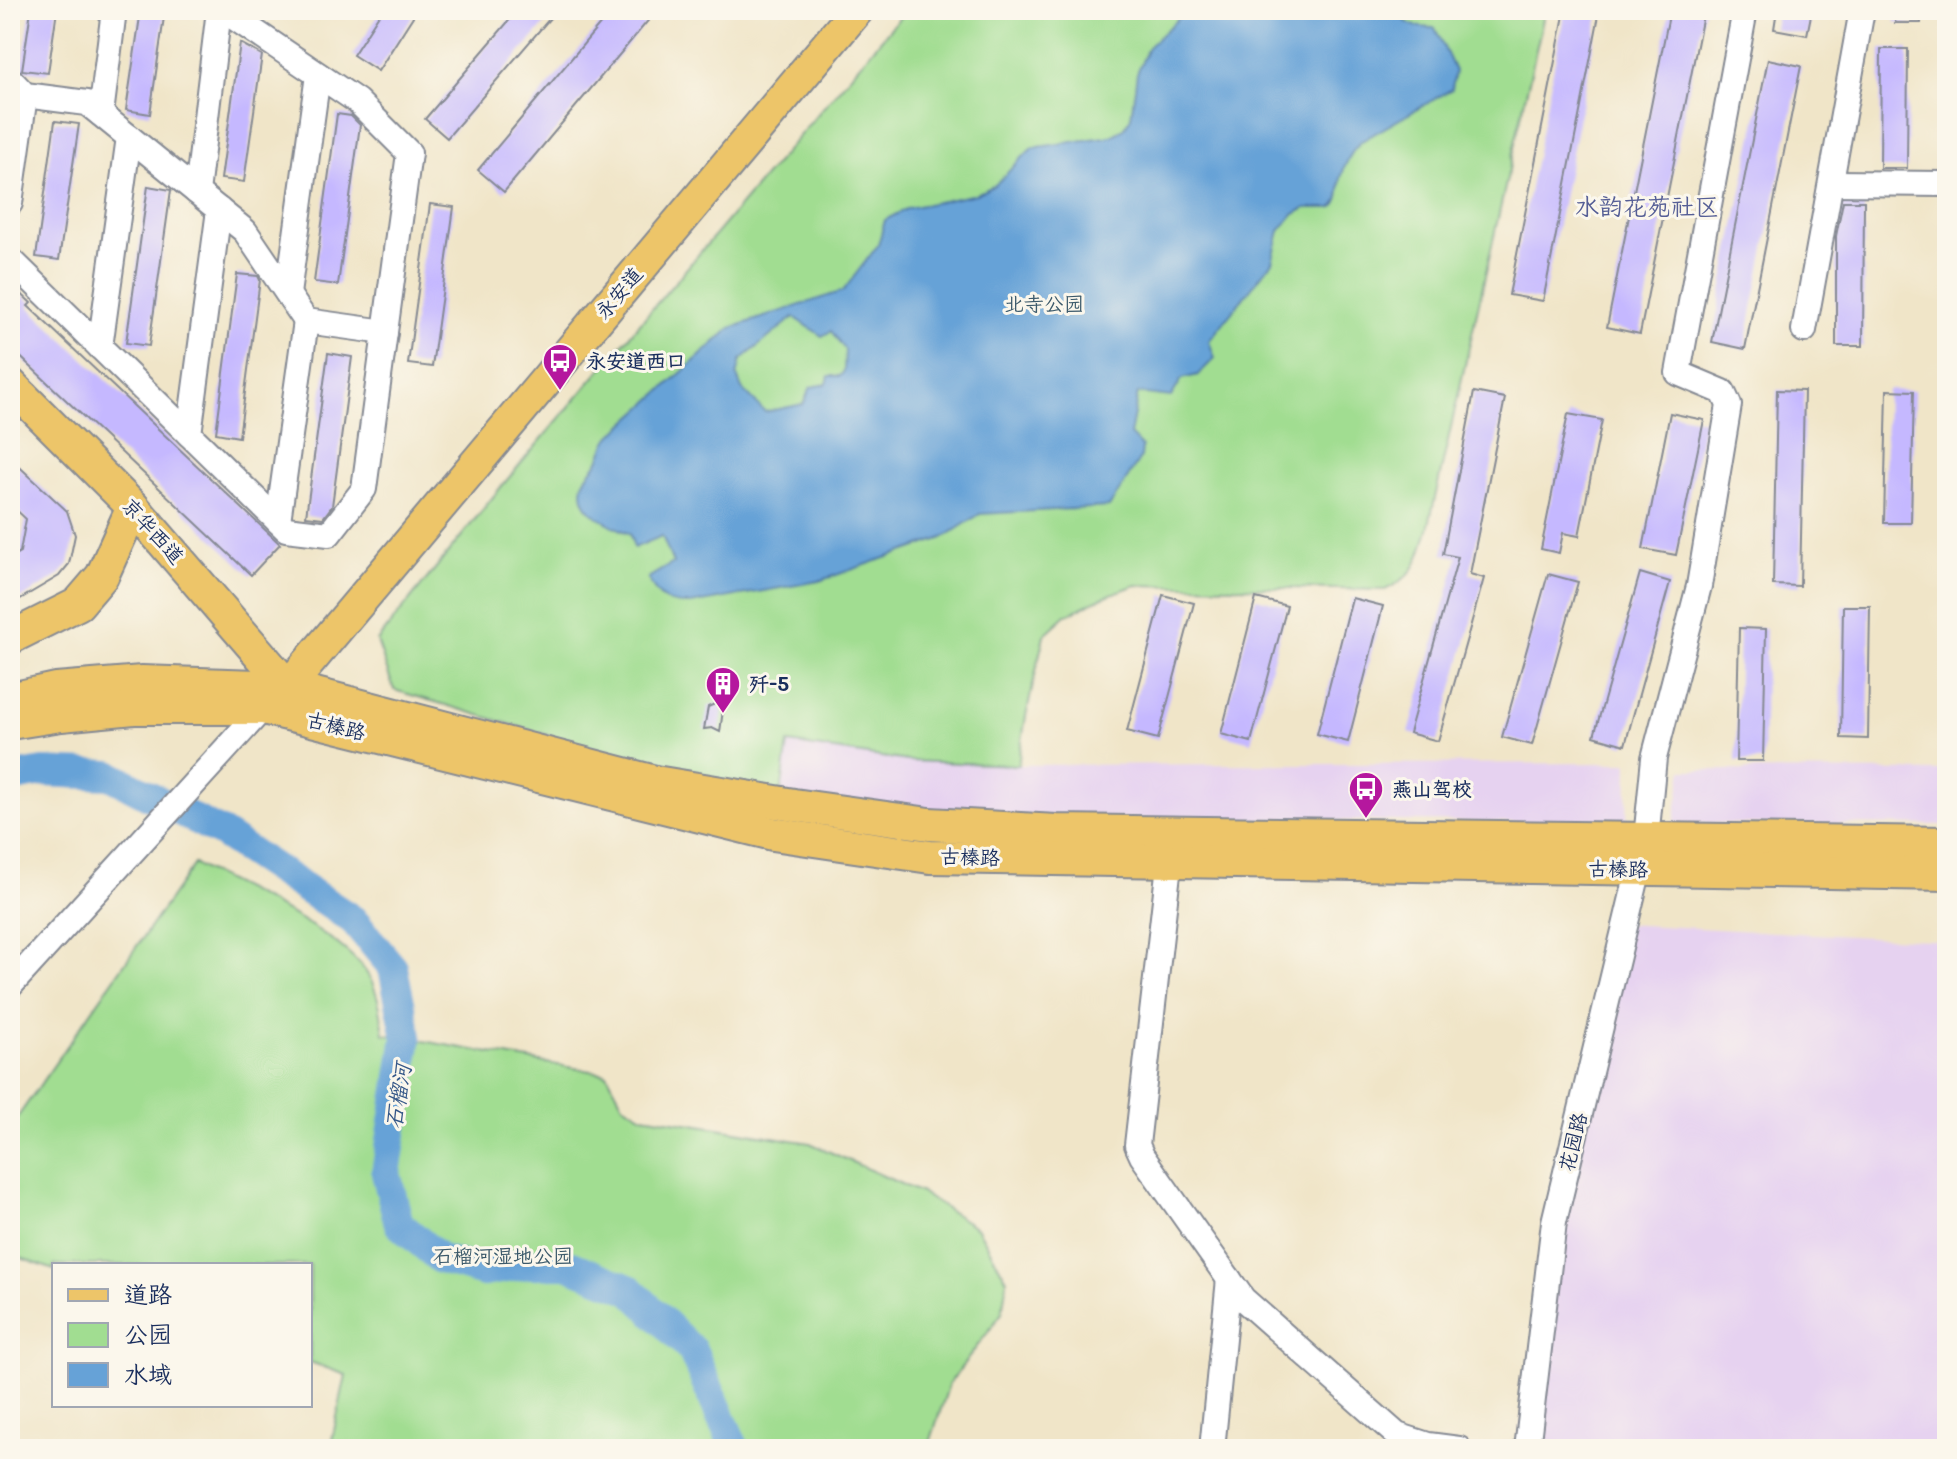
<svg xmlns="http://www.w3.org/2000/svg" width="1957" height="1459" viewBox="0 0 1957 1459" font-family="Mali,'LXGW WenKai TC',sans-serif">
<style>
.built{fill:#e6d2f0}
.green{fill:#a1dd91;stroke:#5e8678;stroke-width:2}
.water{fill:#66a2d7;stroke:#40689a;stroke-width:2;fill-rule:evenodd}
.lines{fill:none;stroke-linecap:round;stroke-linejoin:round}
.river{stroke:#66a2d7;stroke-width:30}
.building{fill:#c5b8ff}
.minor-casing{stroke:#868a93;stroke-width:28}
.major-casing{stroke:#868a93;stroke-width:36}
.minor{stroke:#fff;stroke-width:24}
.major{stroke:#edc569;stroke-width:32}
.labels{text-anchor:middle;stroke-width:6;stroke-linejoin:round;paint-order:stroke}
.street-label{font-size:20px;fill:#1b2f5e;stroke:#fbf7ec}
.park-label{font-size:20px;fill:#3c5a6b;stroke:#fbf7ec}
.poi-label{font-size:20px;font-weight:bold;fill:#1b2f5e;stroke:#fbf7ec;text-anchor:start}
.water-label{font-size:22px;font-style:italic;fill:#355788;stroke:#fbf7ec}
.quarter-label{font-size:24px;fill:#565f96;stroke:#fbf7ec}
</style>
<rect width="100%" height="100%" fill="#fbf7ec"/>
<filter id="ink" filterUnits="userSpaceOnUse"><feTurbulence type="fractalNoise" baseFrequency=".0125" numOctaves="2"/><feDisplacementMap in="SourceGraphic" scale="16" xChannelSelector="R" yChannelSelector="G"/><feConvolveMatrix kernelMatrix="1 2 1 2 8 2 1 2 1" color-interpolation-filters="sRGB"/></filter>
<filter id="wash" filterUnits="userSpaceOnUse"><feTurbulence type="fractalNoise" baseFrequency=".006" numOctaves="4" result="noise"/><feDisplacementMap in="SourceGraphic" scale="32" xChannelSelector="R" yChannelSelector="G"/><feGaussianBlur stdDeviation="1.8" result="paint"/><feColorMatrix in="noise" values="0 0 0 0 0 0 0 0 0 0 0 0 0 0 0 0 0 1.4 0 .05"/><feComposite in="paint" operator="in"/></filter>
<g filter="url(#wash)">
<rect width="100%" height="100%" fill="#f0e5c8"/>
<g class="built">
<polygon points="787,743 908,761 989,765 1628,763 1627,823 1050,818 904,811 781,793"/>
<polygon points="1683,770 1947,771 1947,825 1674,823"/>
<polygon points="1621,924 1947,941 1947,1449 1516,1449"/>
</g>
<g class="green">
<path d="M906,10H1545L1428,529C1419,560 1417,575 1385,590L1136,585L1103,597L1066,615L1044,635L1026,716L1018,765L908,761L788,743L781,793L677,773L394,690L377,641L501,487Z"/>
<path d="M194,864C241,889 341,931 368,975C379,993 381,1014 384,1034L607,1074L623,1104L643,1116L810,1143L921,1193L978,1229L1007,1280L1002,1313L949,1384L928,1449H330L346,1375L310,1362V1265H54V1270L10,1254V1128Z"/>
</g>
<path class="water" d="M1187,10H1396C1405,26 1418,28 1435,28L1455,71L1452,89L1360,142C1350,153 1345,163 1341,178C1339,190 1342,199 1332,208H1306L1293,215L1280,231L1272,262L1209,341L1215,358L1198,375L1182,379L1171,397L1138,393L1130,435L1142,447L1141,457L1109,507L980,514L943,538L819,581L691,604C668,605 657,599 648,578L673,563L662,536L634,548L630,534C610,524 573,511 584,481C588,473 595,468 599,460C603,452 604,445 610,437L731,328L843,291L878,245L885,220L908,208L976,194L995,185L1032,148L1111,136L1124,129L1131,117L1137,73L1148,47ZM794,317L822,336L831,331L845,350L844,371L840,376H829L827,384L811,387L803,404L765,412L742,389L737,376L741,360Z"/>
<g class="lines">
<polyline class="river" points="10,778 43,772 110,775 221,833 353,920 393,968 407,1037 386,1173 399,1224 440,1259 484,1272 528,1264 567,1264 631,1290 692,1350 735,1449"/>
</g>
<g id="blocks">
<g class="building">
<polygon points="31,10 57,10 48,73 22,70"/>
<polygon points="141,10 165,10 150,114 126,110"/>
<polygon points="382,10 417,10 378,71 353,55"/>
<polygon points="518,10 557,10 447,138 425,119"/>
<polygon points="612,10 657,10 504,192 478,170"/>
<polygon points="1565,10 1600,10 1543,301 1509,295"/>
<polygon points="1670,10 1704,10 1640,334 1607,327"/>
<polygon points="1777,10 1812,10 1807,35 1774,29"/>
<polygon points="1895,10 1922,10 1921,23 1895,23"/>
<polygon points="240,43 262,55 244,182 221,179"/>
<polygon points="1881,49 1908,49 1907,168 1880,168"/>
<polygon points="1768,59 1801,66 1745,349 1712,342"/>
<polygon points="337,114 351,116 360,125 338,285 314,282"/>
<polygon points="55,121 79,124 59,260 36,257"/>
<polygon points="148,186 171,190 149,346 126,343"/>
<polygon points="1843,201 1864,201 1863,346 1836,346 1836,236"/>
<polygon points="430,204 454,207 432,367 408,364"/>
<polygon points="237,274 258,276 260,280 239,437 216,433"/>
<polygon points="10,283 31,303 28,306 280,544 251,575 10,347"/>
<polygon points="328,353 352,357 332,506 323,518 306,516"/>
<polygon points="1777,390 1804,391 1800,586 1773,585"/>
<polygon points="1887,390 1914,391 1911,523 1884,523"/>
<polygon points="1474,392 1505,398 1470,574 1484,578 1438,741 1409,733 1458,557 1443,554"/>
<polygon points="1670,413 1704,420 1676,555 1643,549"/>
<polygon points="1568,414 1602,420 1579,536 1563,533 1559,553 1541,549"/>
<polygon points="10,458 67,511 75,535 69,564 59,576 10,605 10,558 20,552 26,519 10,504"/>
<polygon points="1640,573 1670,582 1625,745 1594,736"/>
<polygon points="1548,574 1578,582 1532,745 1502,737"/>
<polygon points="1163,595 1194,603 1158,739 1127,731"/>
<polygon points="1256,598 1287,606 1251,742 1221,734"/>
<polygon points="1352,598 1383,606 1348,742 1317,734"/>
<polygon points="1843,606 1870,606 1868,739 1841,738"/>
<polygon points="1739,628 1766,629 1763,761 1736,761"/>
<polygon points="717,703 723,710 720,732 712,728 704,729 708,707"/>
</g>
</g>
</g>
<g filter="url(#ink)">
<use href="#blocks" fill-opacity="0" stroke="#868a93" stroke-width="2"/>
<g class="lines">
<defs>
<g id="minor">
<polyline points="10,79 25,95 87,103 245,231 306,321 385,332"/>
<polyline points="101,114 114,10"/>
<polyline points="1832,183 1947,184"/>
<polyline points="197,192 219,10"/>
<polyline points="10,203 25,95"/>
<polyline points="10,259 286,529 329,534 364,489 409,153 357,101 223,10"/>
<polyline points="288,294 318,75"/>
<polyline points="1804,330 1862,10"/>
<polyline points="100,347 129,137"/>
<polyline points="189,434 219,210"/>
<polyline points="278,521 306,321"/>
<polyline points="1171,847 1137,1145 1142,1156 1243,1299 1397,1435 1428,1445 1459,1449"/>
<polyline points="10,986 263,708"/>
<polyline points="1212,1449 1229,1279"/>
<polyline points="1527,1449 1554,1222 1646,839 1654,758 1699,586 1729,405 1723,392 1678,373 1745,10"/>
</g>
<g id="major">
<polyline points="10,384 133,507 288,687"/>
<polyline points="10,638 78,604 102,576 133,507"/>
<polyline points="275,698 288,687 857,10"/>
<polyline points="10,699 56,689 142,682 288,687 655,782 794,805 929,824 1057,831 1947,843"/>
<polyline points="10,723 61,715 134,708 263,708 773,834 930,857 1947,874"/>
</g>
</defs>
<use href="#minor" class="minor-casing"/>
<use href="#major" class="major-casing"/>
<use href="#minor" class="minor"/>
<use href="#major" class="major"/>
</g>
</g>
<defs>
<symbol id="bus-pin" viewBox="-11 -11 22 30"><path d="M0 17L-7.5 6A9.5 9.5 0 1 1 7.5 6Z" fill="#b5179e" stroke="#fbf7ec"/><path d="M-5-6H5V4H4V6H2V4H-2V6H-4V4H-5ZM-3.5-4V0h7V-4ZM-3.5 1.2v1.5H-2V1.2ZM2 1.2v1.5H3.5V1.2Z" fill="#fff"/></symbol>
<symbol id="building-pin" viewBox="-11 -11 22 30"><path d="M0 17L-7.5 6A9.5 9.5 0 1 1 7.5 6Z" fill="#b5179e" stroke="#fbf7ec"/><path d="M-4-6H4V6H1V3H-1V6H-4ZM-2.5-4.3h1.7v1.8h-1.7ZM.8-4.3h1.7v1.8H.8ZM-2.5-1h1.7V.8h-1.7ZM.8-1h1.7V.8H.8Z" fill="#fff"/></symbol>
</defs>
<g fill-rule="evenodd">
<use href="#bus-pin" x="540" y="341" width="40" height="54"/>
<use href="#building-pin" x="703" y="664" width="40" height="54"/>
<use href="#bus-pin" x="1346" y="769" width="40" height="54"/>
</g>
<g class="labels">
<g class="street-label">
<text transform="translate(619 293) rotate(-50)" y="7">永安道</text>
<text transform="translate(153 531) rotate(48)" y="7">京华西道</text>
<text transform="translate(336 726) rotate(14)" y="7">古榛路</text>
<text transform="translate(970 857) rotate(2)" y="7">古榛路</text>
<text transform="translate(1618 869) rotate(1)" y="7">古榛路</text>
<text transform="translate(1573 1142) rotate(-76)" y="7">花园路</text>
</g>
<g class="park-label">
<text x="1044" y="311">北寺公园</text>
<text x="503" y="1263">石榴河湿地公园</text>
</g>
<g class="poi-label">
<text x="586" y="368">永安道西口</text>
<text x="749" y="691">歼-5</text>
<text x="1392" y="796">燕山驾校</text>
</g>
<g class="water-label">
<text transform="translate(398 1096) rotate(-81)" y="8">石榴河</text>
</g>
<g class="quarter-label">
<text x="1647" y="215">水韵花苑社区</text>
</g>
</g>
<rect width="1957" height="1459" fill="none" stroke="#fbf7ec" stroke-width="40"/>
<rect x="52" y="1263" width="260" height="144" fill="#fbf7ec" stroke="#a1a7b3" stroke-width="2"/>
<rect x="68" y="1289" width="40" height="12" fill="#edc569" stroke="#a1a7b3" stroke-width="2"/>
<text x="124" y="1303" font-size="24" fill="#1b2f5e">道路</text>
<rect x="68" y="1323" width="40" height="24" fill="#a1dd91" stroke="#a1a7b3" stroke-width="2"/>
<text x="124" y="1343" font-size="24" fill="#1b2f5e">公园</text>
<rect x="68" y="1363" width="40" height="24" fill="#66a2d7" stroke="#a1a7b3" stroke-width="2"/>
<text x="124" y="1383" font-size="24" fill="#1b2f5e">水域</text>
</svg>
